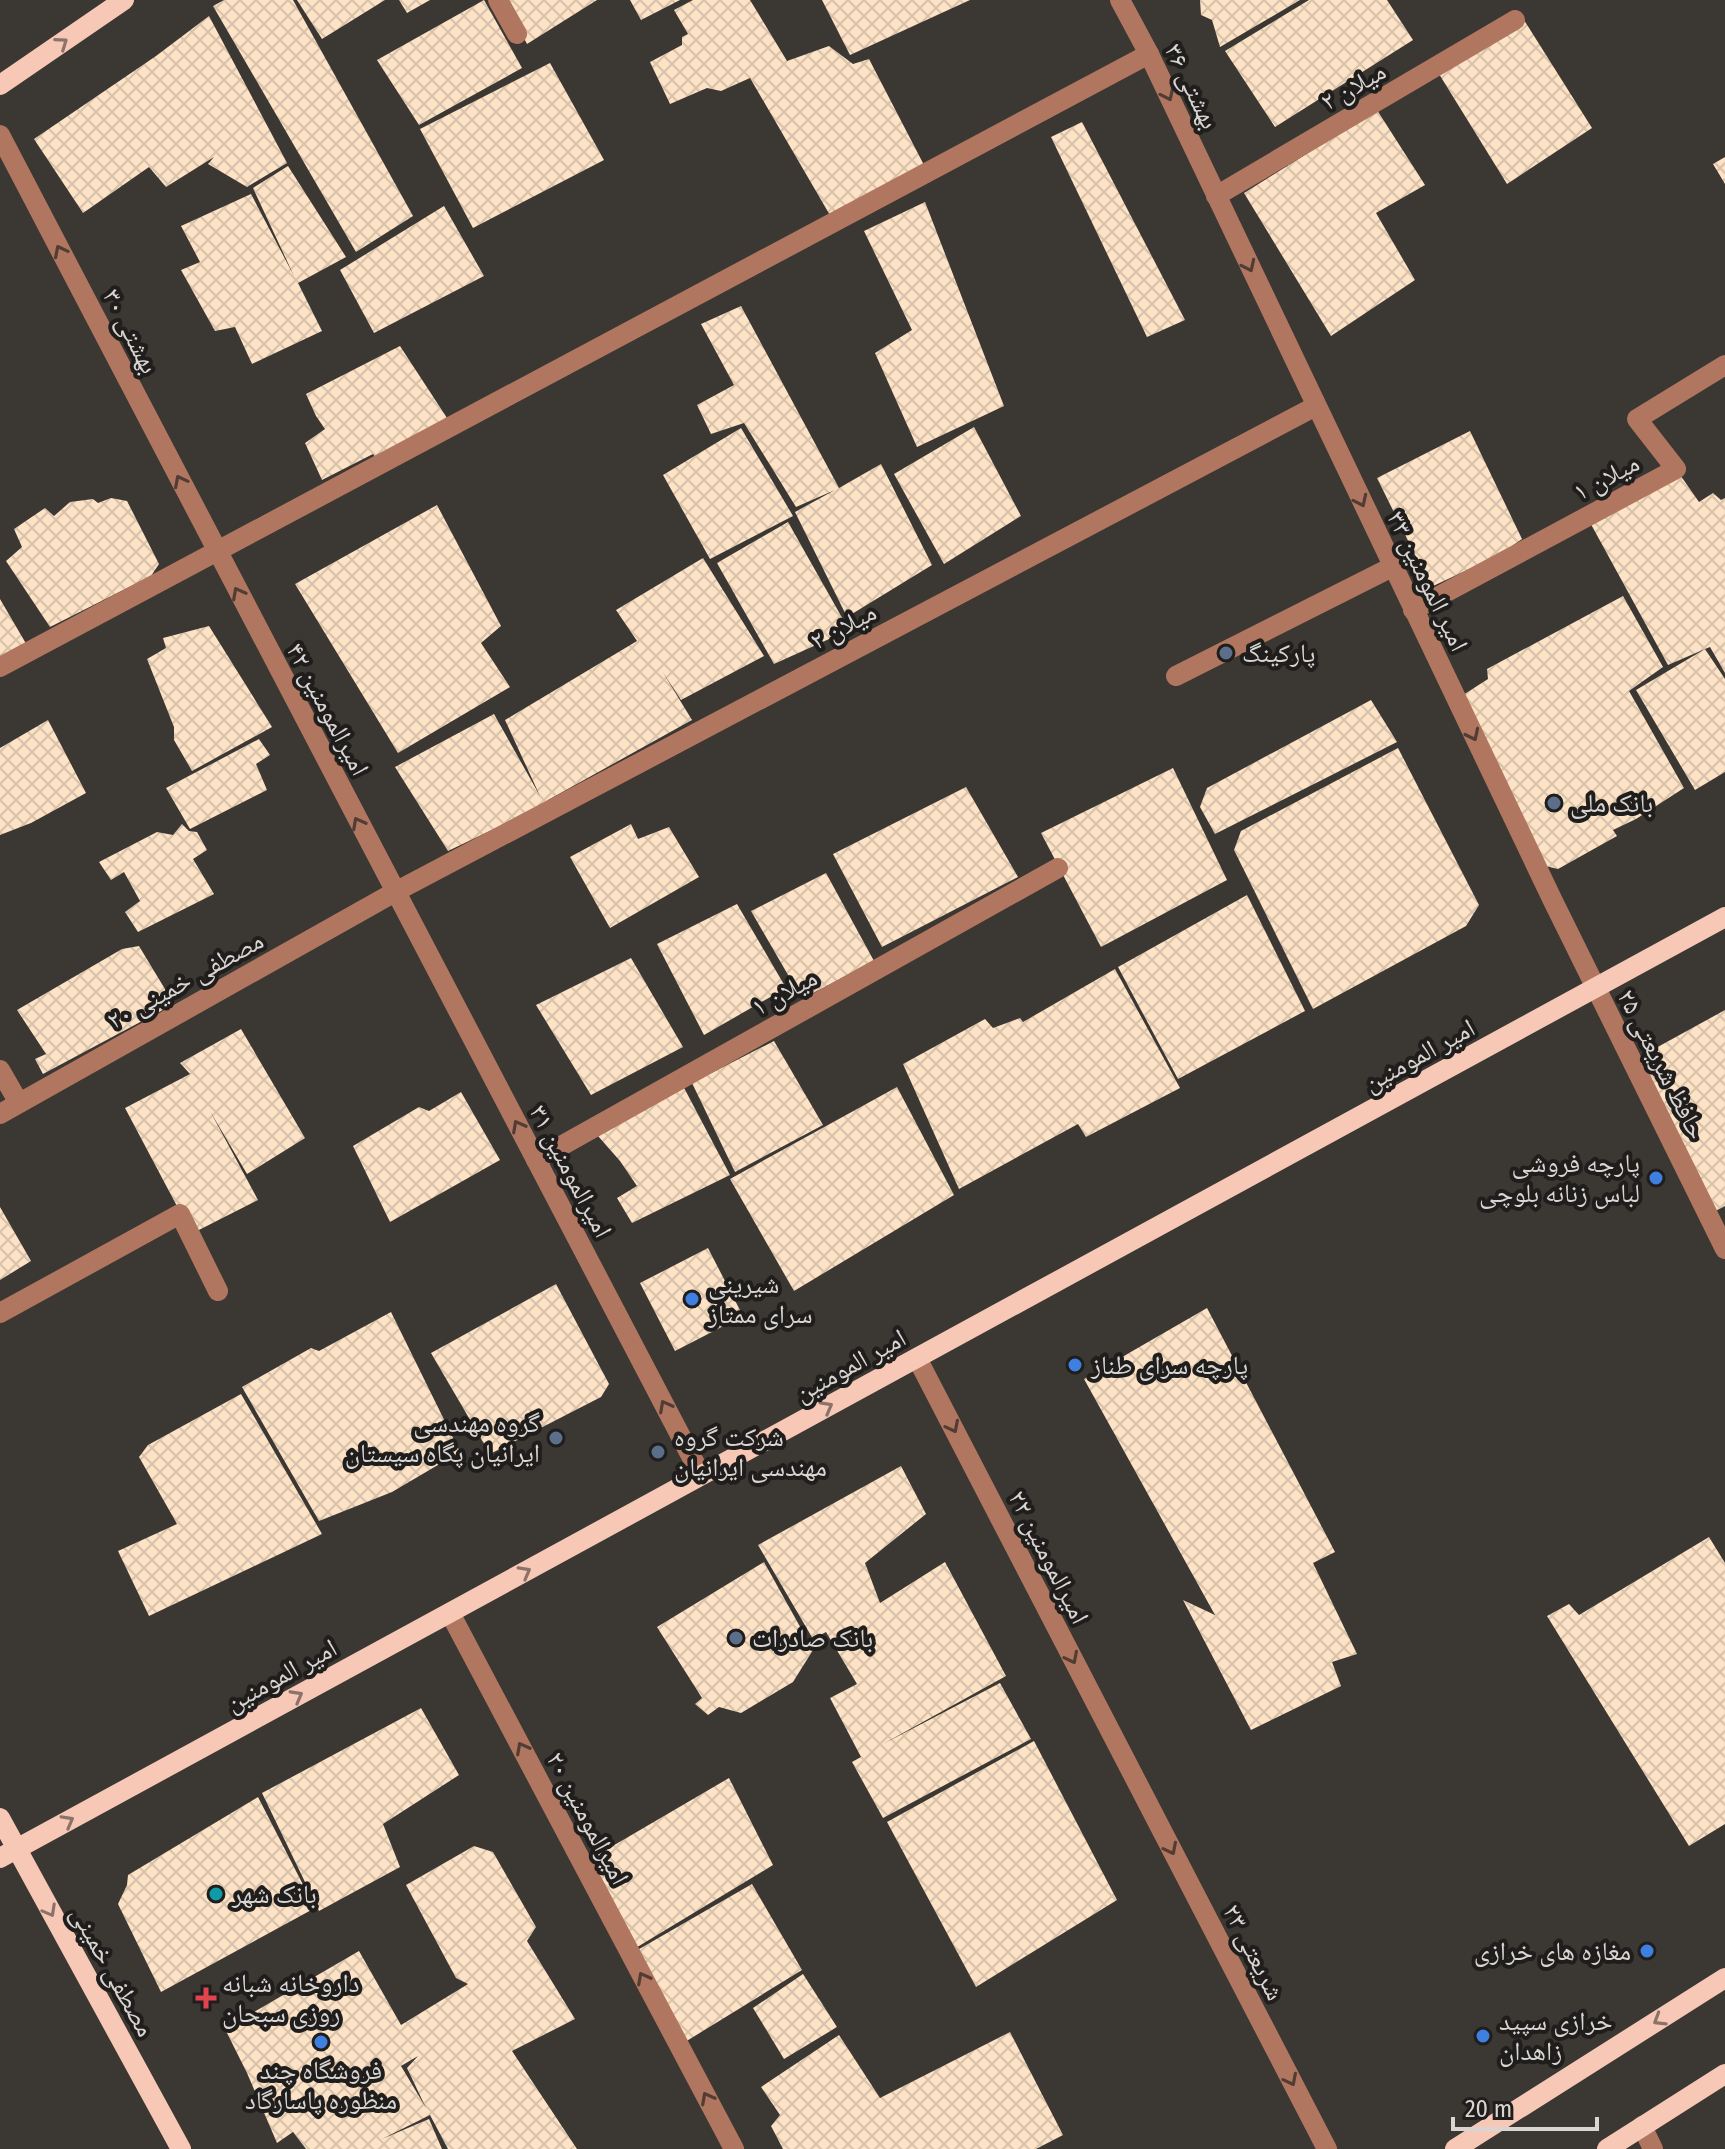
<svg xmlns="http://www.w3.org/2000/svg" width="1725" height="2149" viewBox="0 0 1725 2149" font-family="'Fira Sans Condensed','Noto Naskh Arabic',sans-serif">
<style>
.building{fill:url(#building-cross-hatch);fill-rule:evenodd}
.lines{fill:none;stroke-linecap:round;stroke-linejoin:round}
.minor{stroke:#b07660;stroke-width:20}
.major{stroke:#f8c8b6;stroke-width:20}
.oneway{stroke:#8c7369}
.oneway2{stroke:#523d34}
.service-dot{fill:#5c6f8a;stroke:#201e1c;stroke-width:3}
.shop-dot{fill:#3f7fe0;stroke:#201e1c;stroke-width:3}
.culture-dot{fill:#0f9aa8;stroke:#201e1c;stroke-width:3}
.health-dot{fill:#e0444e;stroke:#201e1c;stroke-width:3}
.labels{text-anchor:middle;stroke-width:8;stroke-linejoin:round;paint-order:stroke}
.street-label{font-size:26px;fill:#d8d5d3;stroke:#201e1c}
.poi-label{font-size:26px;fill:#d8d5d3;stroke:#201e1c;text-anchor:start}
</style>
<defs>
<pattern id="building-cross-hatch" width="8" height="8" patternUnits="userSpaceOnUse" patternTransform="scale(2)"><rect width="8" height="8" fill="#fde2c6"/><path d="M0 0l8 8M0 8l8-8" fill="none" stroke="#d7c2ab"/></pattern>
</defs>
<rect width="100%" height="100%" fill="#3b3732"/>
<g class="building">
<polygon points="224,0 293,0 413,216 356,252 213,6"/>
<polygon points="297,0 385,0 322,39"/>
<polygon points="399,0 430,0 407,13"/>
<polygon points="484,0 522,68 419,125 377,60"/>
<polygon points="504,0 597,0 527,44"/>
<polygon points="630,0 680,0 641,20"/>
<polygon points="693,0 750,0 787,61 829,46 853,64 869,59 925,167 831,217 750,78 721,91 707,88 670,104 650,62 682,45 682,37 688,34 674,10"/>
<polygon points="822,0 970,0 850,55"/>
<polygon points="1200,0 1300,0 1220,47 1212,20 1201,15"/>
<polygon points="1309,0 1387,0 1413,40 1275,127 1225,51"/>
<polygon points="209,16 287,163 247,187 208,164 214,157 166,187 149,167 83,213 34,139 156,56"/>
<polygon points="1524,20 1592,128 1507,184 1439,74"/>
<polygon points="550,63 604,160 473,228 420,129"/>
<polygon points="1377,110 1425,185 1376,213 1415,280 1331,336 1244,193"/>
<polygon points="1082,122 1185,320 1147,337 1051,137"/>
<polygon points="1725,157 1725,184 1713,164"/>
<polygon points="288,166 346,257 298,283 322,331 252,364 235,327 215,331 181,270 200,262 181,226 251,194 294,276 253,188"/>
<polygon points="925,202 1004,406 917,447 875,353 912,330 864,231"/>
<polygon points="444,206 484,276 374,333 340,270"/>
<polygon points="741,306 839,488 881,464 932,565 847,617 795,512 835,490 796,507 744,423 711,434 697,405 734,385 701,324"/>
<polygon points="400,346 449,421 377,459 373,454 322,480 305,443 325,429 316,416 306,394"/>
<polygon points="974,427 1021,516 944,564 894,474"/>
<polygon points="741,428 793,516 710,559 663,475"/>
<polygon points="1470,431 1522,539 1499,555 1431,587 1377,478"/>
<polygon points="1676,469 1699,502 1713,493 1721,500 1725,498 1725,673 1710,647 1705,649 1725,679 1725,772 1695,790 1636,690 1705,649 1668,665 1587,517"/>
<polygon points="111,498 127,501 159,564 151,576 50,627 6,561 22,547 14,529 45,508 54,516 70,502 93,499 98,503"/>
<polygon points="437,505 501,626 481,643 510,687 398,753 295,584"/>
<polygon points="788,522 849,630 774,664 717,563"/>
<polygon points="703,558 764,656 681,700 662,671 692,720 548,800 544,805 448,851 395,767 494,714 540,796 505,720 637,641 616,610"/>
<polygon points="1623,596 1663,667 1629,691 1684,788 1636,819 1613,830 1617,836 1558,869 1541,865 1463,695 1488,679 1487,669"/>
<polygon points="0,599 28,647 0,662"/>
<polygon points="209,626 272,727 192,771 174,740 174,727 147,659 166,648 163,638"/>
<polygon points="1371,700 1397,742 1215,834 1200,807 1207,788"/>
<polygon points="48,720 86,793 31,823 0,835 0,748"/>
<polygon points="259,739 270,755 256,764 267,790 190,829 166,788"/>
<polygon points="1398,748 1479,905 1466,926 1313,1009 1234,850 1241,831"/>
<polygon points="1173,768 1227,880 1101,947 1041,833"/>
<polygon points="966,787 1018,877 882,947 833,854"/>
<polygon points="182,824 189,831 197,832 207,850 193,859 214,894 138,932 125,912 140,901 124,872 111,880 99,862 157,832 173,835"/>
<polygon points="631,824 638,839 669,827 699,877 610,928 570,857"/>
<polygon points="826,873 874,961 802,999 751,911"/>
<polygon points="1247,895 1305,1011 1178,1079 1118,967"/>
<polygon points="737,904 786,988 704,1035 657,944"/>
<polygon points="139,946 174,1004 43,1074 35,1059 46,1054 17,1010 122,949"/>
<polygon points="631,958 683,1047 591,1095 536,1005"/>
<polygon points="1115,969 1180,1088 1086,1137 1078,1124 959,1189 903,1064 985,1019 993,1028 1020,1018 1023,1022"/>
<polygon points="1725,1010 1725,1206 1714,1212 1634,1060"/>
<polygon points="241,1029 305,1138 247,1174 210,1111 258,1200 195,1232 179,1210 125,1108 190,1074 180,1063"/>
<polygon points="774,1041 823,1125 735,1172 692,1083"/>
<polygon points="682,1084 730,1175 632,1223 617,1198 637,1186 620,1161 598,1136"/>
<polygon points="897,1087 954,1195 794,1291 730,1179"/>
<polygon points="461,1092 500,1160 390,1222 353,1146 419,1107 429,1111"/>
<polygon points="0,1207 31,1261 0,1280"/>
<polygon points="708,1248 743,1316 675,1351 640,1283"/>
<polygon points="556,1284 609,1384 601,1397 490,1454 431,1353"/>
<polygon points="1207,1308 1335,1552 1313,1563 1357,1654 1332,1662 1341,1686 1251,1730 1183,1600 1215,1615 1084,1379"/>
<polygon points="391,1312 460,1452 392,1492 319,1521 242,1387 311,1348 319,1351"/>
<polygon points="241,1394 322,1534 149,1616 118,1551 177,1524 139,1457 148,1445"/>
<polygon points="901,1466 926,1514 865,1563 880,1603 945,1562 1006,1676 883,1744 1000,1683 1031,1739 883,1818 852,1762 861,1757 830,1698 857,1684 826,1632 813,1639 758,1545"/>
<polygon points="1709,1537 1725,1563 1725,1824 1689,1846 1547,1616 1569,1604 1579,1615"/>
<polygon points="764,1562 813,1650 793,1682 741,1713 719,1707 708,1715 695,1704 702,1698 657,1627"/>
<polygon points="421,1708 459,1775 383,1824 400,1867 319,1911 262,1793"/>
<polygon points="1034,1741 1117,1900 976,1987 887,1822"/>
<polygon points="729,1778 773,1865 634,1949 587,1861"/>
<polygon points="258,1797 315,1908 161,1992 118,1904 127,1885 128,1875"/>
<path d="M474,1846L493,1852L536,1927L527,1941L575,2019L512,2051L577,2149H448L430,2115L382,2139L429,2119L442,2149H306L293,2132L277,2143L247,2073L225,2029L359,1951L401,2025L468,1984L456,1978L406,1885ZM418,2056L407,2068L426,2108L401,2066Z"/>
<polygon points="752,1884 802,1970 685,2042 634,1952"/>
<polygon points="803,1974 837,2027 784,2059 753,2008"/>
<polygon points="1010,2032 1063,2135 1036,2149 783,2149 771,2126 780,2115 761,2087 839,2035 880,2098"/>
</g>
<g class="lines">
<g class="minor">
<polyline points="498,0 517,34"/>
<polyline points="1120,0 1149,54 1553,901 1725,1249"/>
<polyline points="0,135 701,1475"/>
<polyline points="1216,196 1515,20"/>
<polyline points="1413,610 1676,469 1637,419 1725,365"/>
<polyline points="0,667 1149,54"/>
<polyline points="1176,676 1392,567"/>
<polyline points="0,1070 19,1103"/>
<polyline points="0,1114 395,892 1316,406"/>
<polyline points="536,1160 1058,868"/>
<polyline points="0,1313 180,1214 218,1291"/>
<polyline points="917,1358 1327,2149"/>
<polyline points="450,1613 734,2149"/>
<polyline points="1642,2126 1653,2149"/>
</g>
<g class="major">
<polyline points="0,85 124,0"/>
<polyline points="0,1818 181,2149"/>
<polyline points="0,1858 1725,917"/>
<polyline points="1455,2149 1725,1978"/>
<polyline points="1607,2149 1725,2074"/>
</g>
</g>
<defs><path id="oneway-chevron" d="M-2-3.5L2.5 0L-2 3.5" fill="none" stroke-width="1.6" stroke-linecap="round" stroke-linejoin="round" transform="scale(2)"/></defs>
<g class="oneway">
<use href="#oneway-chevron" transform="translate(62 43) rotate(-35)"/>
<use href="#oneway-chevron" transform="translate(827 1407) rotate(-29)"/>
<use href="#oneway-chevron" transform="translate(525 1572) rotate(-29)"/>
<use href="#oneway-chevron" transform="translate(297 1696) rotate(-29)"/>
<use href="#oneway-chevron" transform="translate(68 1821) rotate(-29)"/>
<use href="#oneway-chevron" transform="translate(50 1911) rotate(61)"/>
<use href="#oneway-chevron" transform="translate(1659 2020) rotate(148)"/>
</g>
<g class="oneway2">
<use href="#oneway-chevron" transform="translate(1168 95) rotate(65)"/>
<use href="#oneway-chevron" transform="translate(60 251) rotate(-117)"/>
<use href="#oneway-chevron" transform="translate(1249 266) rotate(65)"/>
<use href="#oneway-chevron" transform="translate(180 481) rotate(-117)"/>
<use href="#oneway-chevron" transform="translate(1361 501) rotate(65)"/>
<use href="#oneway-chevron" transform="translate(238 593) rotate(-118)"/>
<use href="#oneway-chevron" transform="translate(1473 735) rotate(64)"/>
<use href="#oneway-chevron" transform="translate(358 823) rotate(-118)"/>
<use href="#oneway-chevron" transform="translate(518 1126) rotate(-118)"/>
<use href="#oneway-chevron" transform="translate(665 1406) rotate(-118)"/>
<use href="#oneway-chevron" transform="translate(953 1427) rotate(63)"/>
<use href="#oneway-chevron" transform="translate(1072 1658) rotate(63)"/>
<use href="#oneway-chevron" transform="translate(522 1748) rotate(-118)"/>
<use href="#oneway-chevron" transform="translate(1171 1849) rotate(63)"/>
<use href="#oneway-chevron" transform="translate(643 1978) rotate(-118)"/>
<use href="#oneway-chevron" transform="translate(1291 2080) rotate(63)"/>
<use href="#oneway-chevron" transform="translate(707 2098) rotate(-118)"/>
</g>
<g class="service-dot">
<circle cx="1226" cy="653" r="8"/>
<circle cx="1554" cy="803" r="8"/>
<circle cx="556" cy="1438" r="8"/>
<circle cx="658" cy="1452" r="8"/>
<circle cx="736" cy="1638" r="8"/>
</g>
<g class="shop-dot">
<circle cx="1656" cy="1178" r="8"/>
<circle cx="692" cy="1299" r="8"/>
<circle cx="1075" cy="1365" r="8"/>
<circle cx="1647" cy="1951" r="8"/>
<circle cx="1483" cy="2036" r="8"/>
<circle cx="321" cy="2042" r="8"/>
</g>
<circle class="culture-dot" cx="216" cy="1894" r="8"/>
<path class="health-dot" d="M202 1986h8v8h8v8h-8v8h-8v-8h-8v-8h8z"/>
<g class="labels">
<g class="street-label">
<text transform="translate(1192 86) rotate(64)" y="9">بهشتی ۳۶</text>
<text transform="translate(1353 86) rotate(-30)" y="9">میلان ۲</text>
<text transform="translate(131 331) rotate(63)" y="9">بهشتی ۳۰</text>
<text transform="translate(1606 477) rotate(-28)" y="9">میلان ۱</text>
<text transform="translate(1428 581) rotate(64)" y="9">امیر المومنین ۳۳</text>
<text transform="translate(843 626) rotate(-28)" y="9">میلان ۲</text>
<text transform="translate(328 709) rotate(62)" y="9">امیرالمومنین ۴۲</text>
<text transform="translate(185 980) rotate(-29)" y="9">مصطفی خمینی ۲۰</text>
<text transform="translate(784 992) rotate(-29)" y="9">میلان ۱</text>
<text transform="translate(1419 1055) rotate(-29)" y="9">امیر المومنین</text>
<text transform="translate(1662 1064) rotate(63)" y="9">حافظ شریعتی ۲۵</text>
<text transform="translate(571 1171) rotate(62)" y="9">امیرالمومنین ۳۱</text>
<text transform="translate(850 1365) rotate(-29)" y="9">امیر المومنین</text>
<text transform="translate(1049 1557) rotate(63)" y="9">امیرالمومنین ۲۲</text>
<text transform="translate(281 1675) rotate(-29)" y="9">امیر المومنین</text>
<text transform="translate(588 1818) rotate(62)" y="9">امیرالمومنین ۲۰</text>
<text transform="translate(1254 1952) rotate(63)" y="9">شریعتی ۲۳</text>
<text transform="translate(113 1971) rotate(61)" y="9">مصطفی خمینی</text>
</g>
<g class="poi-label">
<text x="1242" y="662">پارکینگ</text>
<text x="1570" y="812">بانک ملی</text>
<text x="1640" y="1172" text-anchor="end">پارچه فروشی<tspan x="1640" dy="30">لباس زنانه بلوچی</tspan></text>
<text x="708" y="1293">شیرینی<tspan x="708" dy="30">سرای ممتاز</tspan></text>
<text x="1091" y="1374">پارچه سرای طناز</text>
<text x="540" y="1432" text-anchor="end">گروه مهندسی<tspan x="540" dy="30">ایرانیان پگاه سیستان</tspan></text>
<text x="674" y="1446">شرکت گروه<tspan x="674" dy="30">مهندسی ایرانیان</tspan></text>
<text x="752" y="1647">بانک صادرات</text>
<text x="232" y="1903">بانک شهر</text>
<text x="1631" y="1960" text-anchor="end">مغازه های خرازی</text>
<text x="222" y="1992">داروخانه شبانه<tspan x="222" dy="30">روزی سبحان</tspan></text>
<text x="1499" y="2030">خرازی سپید<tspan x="1499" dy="30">زاهدان</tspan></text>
<text x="321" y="2079" text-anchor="middle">فروشگاه چند<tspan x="321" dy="30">منظوره پاسارگاد</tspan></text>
</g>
</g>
<path d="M1453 2117v12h144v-12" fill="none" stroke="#d8d5d3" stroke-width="4"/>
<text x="1465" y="2117" font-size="24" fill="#d8d5d3" stroke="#201e1c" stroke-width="6" paint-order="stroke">20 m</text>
</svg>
